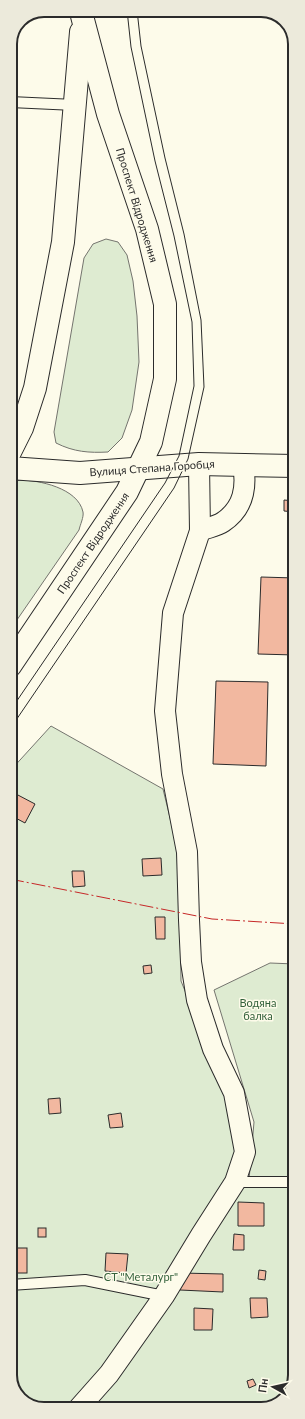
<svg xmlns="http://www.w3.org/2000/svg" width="305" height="1419" viewBox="0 0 305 1419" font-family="Lato,sans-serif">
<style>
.green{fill:#deebd1;stroke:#74746e}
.building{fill:#f2b8a0;stroke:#2b2b2b}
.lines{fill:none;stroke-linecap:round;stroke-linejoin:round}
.lane-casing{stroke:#2b2b2b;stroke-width:12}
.street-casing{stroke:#2b2b2b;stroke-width:22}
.secondary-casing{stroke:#2b2b2b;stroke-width:24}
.lane{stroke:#fdfbea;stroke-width:10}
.street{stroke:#fdfbea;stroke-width:20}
.secondary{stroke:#fdfbea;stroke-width:22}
.tram{stroke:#2b2b2b;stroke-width:1}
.power{stroke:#c62828;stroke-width:1;stroke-dasharray:14 3 2 3;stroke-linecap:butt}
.labels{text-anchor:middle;stroke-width:3;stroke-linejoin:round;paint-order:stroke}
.street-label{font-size:11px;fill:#2b2b2b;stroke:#fdfbea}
.park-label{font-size:11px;fill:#34623c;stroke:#fdfbea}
.rim{fill:none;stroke:#2b2b2b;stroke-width:2}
</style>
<rect width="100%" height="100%" fill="#fdfbea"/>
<g class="green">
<path d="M106,239L118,242L127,255L133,281L137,316L139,362L132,410L122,438L108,452C89,453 74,452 56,443L54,432L84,258L93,244Z"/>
<path d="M19,480C39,480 78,488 83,512C84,517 80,525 79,530L10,630V486Z"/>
<polygon points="51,726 163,789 179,855 181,981 225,1089 236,1155 233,1184 295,1184 295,1375 287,1397 266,1409 40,1409 20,1399 10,1380 10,771"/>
<polygon points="270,963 295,964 295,1179 249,1180 254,1122 214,990"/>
</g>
<g class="building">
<polygon points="284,500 295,501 295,512 284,511"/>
<polygon points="261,577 295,578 295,655 258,654"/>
<polygon points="216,681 268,682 266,766 213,764"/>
<polygon points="16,794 35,804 25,823 10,815 10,805"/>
<polygon points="161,858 162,875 143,876 142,859"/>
<polygon points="72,871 84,871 85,886 73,887"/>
<polygon points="155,917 165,917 165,939 156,939"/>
<polygon points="151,965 152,973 144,974 143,966"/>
<polygon points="60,1098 61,1113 49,1114 48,1099"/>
<polygon points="121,1113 123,1127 110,1128 108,1115"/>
<rect x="293" y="1199" width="2" height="22"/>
<polygon points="238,1202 264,1203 264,1226 238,1226"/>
<rect x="38" y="1228" width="8" height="9"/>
<polygon points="234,1234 244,1235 244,1250 233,1250"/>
<rect x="13" y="1248" width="14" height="25"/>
<polygon points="106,1253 128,1254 126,1273 105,1271"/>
<polygon points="259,1270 266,1271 265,1280 258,1279"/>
<polygon points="181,1273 223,1274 223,1292 180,1290"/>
<polygon points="250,1298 267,1298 268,1317 251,1318"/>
<polygon points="194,1308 213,1309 212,1330 194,1330"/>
<polygon points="253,1379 256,1385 249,1388 247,1381"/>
</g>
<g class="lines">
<defs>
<g id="lane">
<polyline points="10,102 75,105"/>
<polyline points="235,1182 295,1182"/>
<polyline points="10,1285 85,1280 164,1296"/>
</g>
<g id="street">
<polyline points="199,464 200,531"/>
<path d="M78,1409L109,1374L164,1296L201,1235L235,1182L245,1152L234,1093L213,1049L197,1000L191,962L189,920L187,852L172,774L165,711L173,613L200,531C207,528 217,526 223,522C244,508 247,487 243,464"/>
</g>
<g id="secondary">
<polyline points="10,452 22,428 35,388 63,242 81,32"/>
<polyline points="10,468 80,473 199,464 295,466"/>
<polyline points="10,666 127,492 151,442 165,379 165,304 147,229 108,114 82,16"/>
</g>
</defs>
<use href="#lane" class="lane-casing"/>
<use href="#street" class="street-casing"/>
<use href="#secondary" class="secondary-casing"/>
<use href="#lane" class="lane"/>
<use href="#street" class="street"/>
<use href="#secondary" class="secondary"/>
<g class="tram">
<polyline points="10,711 165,483 179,456 194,386 192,322 174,236 155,161 131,47 127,10"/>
<polyline points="10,729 174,488 188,459 204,387 201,320 184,234 165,158 141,46 137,10"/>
</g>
<polyline class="power" points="10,879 212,919 295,924"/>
</g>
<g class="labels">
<g class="street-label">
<text transform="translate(137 205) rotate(73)" y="4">Проспект Відродження</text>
<text transform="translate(152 468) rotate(-4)" y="4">Вулиця Степана Горобця</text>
<text transform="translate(93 543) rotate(-56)" y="4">Проспект Відродження</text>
</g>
<g class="park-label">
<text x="258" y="1007">Водяна<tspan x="258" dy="13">балка</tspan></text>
<text x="141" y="1281">СТ "Металург"</text>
</g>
</g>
<path d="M0 0H305V1419H0ZM44 17H261A27 27 0 0 1 288 44V1375A27 27 0 0 1 261 1402H44A27 27 0 0 1 17 1375V44A27 27 0 0 1 44 17Z" fill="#eceadb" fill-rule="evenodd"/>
<path class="rim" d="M44 17H261A27 27 0 0 1 288 44V1375A27 27 0 0 1 261 1402H44A27 27 0 0 1 17 1375V44A27 27 0 0 1 44 17Z"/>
<g transform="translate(273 1387) rotate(278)" stroke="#fdfbea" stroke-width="3" paint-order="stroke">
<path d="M0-3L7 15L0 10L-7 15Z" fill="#2b2b2b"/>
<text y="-6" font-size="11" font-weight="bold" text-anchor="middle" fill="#2b2b2b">Пн</text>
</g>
</svg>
